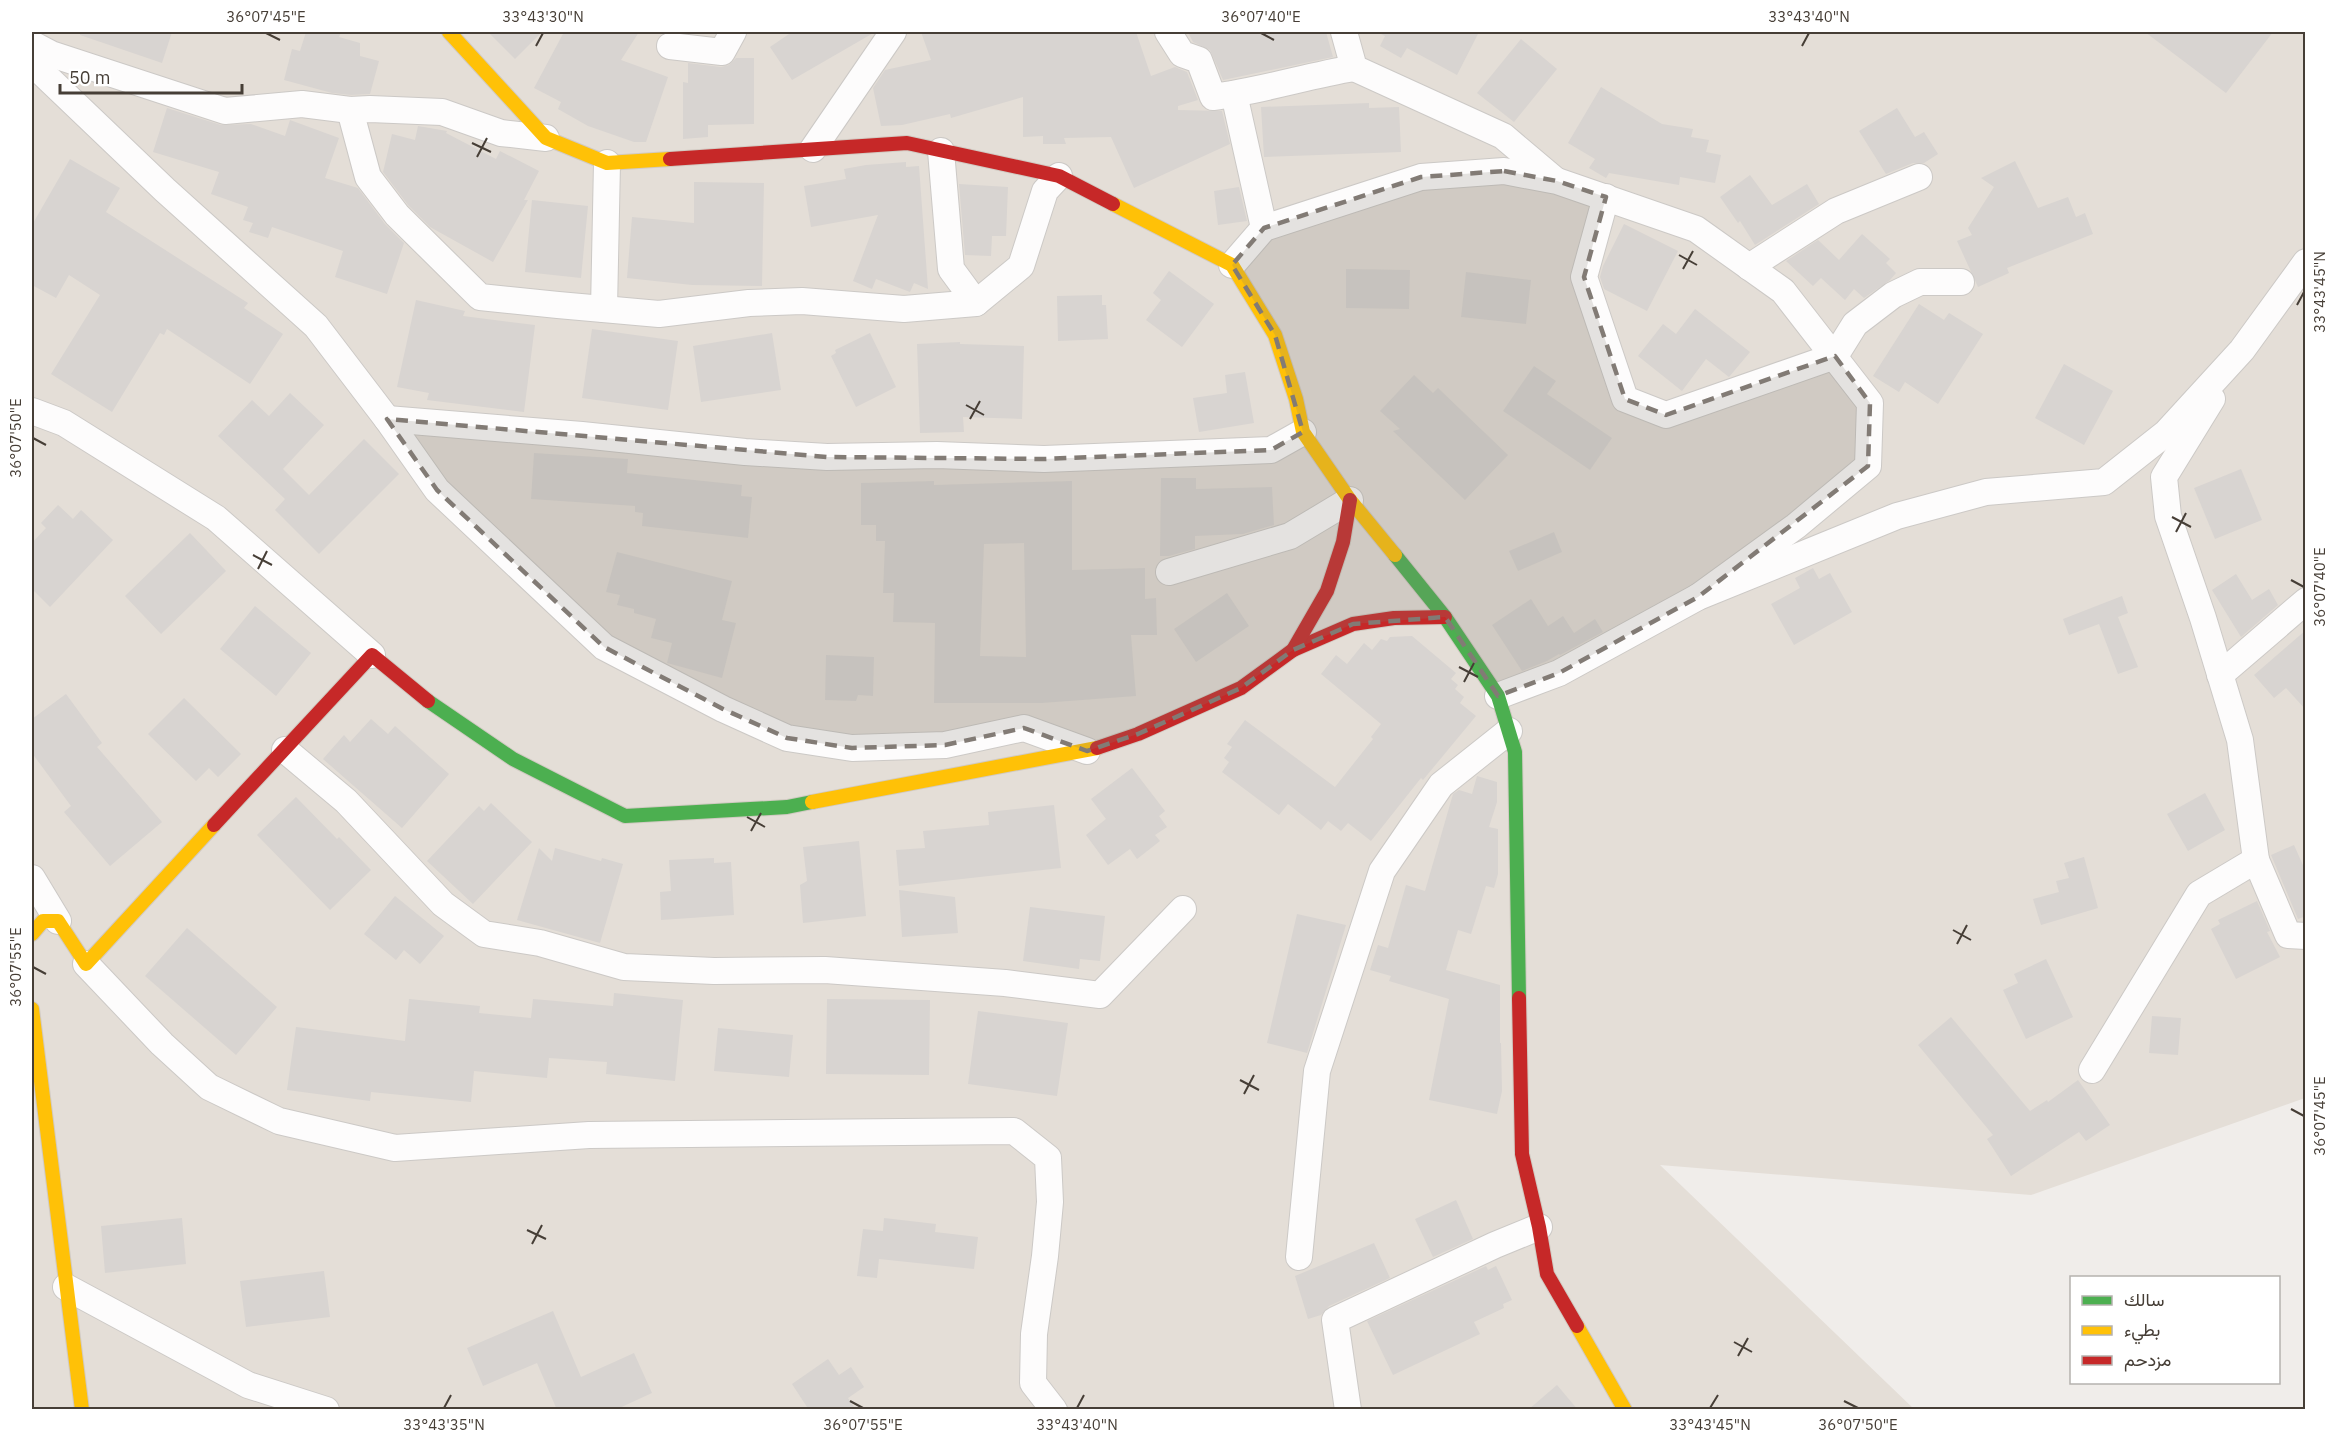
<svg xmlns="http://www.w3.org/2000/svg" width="2337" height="1441" viewBox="0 0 2337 1441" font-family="'IBM Plex Sans',Vazirmatn,sans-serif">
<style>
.residential{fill:#e4ded7}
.building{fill:#d8d4d1;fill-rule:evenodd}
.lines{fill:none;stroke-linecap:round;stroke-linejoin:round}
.street-casing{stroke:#ccc9c6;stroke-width:28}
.fast-casing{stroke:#d1cac2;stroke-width:16}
.slow-casing{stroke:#d1cac2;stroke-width:16}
.jam-casing{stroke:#d1cac2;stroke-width:16}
.street{stroke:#fdfcfc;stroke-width:26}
.fast{stroke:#4caf50;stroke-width:14}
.slow{stroke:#ffc107;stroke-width:14}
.jam{stroke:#c62828;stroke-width:14}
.marked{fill:#827b75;fill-opacity:0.2;stroke:#827b75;stroke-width:4.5;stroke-dasharray:12 8;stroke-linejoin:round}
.ticks{fill:none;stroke:#463e36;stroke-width:2}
.neatline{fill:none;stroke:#463e36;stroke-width:2}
.ticks-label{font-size:15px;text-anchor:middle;fill:#463e36}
</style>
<rect width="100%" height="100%" fill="#f0edea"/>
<polygon class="residential" points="32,32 2305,32 2305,1098 2031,1195 1660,1165 1914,1409 32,1409"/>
<g class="building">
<polygon points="80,32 172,32 162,63 80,35"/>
<polygon points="306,32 341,32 339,37 360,43 360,56 379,61 370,94 351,95 332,93 284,80 292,49 300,51"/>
<polygon points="488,32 542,32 515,59"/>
<polygon points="564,32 639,32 621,60 668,77 646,142 634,142 588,126 558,109 561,102 534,88"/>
<polygon points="792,32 875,32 792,80 770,47"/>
<polygon points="921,32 1136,32 1151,76 1175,67 1187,72 1198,100 1178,106 1178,110 1222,111 1230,144 1134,188 1111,137 1064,138 1066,144 1043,144 1043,136 1023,137 1023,97 951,118 950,114 902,125 881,126 873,88 885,70 931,60"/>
<polygon points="1188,32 1326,32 1333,57 1223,80 1210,50 1193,42"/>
<polygon points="1377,32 1479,32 1457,75 1407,48 1401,58 1380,46 1385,36"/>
<polygon points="2145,32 2273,32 2226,93"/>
<polygon points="1521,39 1557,69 1514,122 1477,93"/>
<polygon points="736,58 754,58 754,124 708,125 708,137 683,139 683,82 688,83 688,63 721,67 729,65"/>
<polygon points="1601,87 1662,124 1693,129 1691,137 1709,140 1706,152 1721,155 1715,183 1680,177 1679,185 1609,173 1606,178 1589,168 1595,159 1568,143"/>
<polygon points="1369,103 1369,108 1399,107 1401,152 1264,157 1261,107"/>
<polygon points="167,108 221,125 251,124 285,136 290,120 339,138 325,178 358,188 385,224 404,243 387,294 335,277 343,251 272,227 268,238 249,232 253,223 243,220 248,207 211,194 219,172 153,152"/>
<polygon points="1897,108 1915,137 1924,132 1938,154 1924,163 1913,163 1886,174 1859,131"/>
<polygon points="418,126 447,131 446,133 496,159 500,151 539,171 524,200 528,200 493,262 430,227 408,205 383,172 392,134 415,140"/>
<polygon points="70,159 120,188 106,212 248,303 244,308 283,334 250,384 167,329 164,335 160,333 112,412 51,374 100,295 69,275 56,298 32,285 32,225"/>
<polygon points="2015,161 2038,208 2068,197 2076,217 2085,213 2093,234 2007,268 2009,273 1978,287 1957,241 1972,235 1968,228 1994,187 1981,178"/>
<polygon points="906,162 906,167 919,166 928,289 914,283 910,292 876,279 872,289 853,281 878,215 811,227 804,186 846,179 844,169 866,165"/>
<polygon points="1750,175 1772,205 1807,184 1819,204 1755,245 1740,221 1738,223 1720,197"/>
<polygon points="694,182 764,183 762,286 692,285 627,278 632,217 694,223"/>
<polygon points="959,184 1008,187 1006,236 992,236 991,256 965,255"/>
<polygon points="1239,187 1247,221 1218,225 1214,191"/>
<polygon points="532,200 588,206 581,278 525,272"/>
<polygon points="1624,224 1678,251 1647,311 1604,289 1600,277 1603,266"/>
<polygon points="1862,234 1890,259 1886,263 1896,273 1890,280 1864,298 1854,289 1845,300 1821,278 1813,286 1786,261 1818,240 1839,260"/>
<polygon points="1346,269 1410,270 1409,309 1346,308"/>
<polygon points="1169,271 1214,304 1182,347 1146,320 1161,300 1153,293"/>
<polygon points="1466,272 1531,280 1526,324 1461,317"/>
<polygon points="1102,295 1102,305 1106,305 1108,339 1058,341 1057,296"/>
<polygon points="416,300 465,311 463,316 535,325 524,412 427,400 429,393 397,387"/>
<polygon points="1919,304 1944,320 1949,313 1983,334 1938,404 1905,382 1899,392 1873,376"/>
<polygon points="1695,309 1750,352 1729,377 1706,359 1682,391 1638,356 1663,324 1676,334"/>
<polygon points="592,329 678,341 668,410 582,398"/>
<polygon points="772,333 781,390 701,402 693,346"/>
<polygon points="870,333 896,387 856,407 831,356 836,353 835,350"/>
<polygon points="960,342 960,344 1024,346 1022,419 963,417 964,432 920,433 917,344"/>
<polygon points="2064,364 2113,391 2084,445 2035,418"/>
<polygon points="1534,366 1556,381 1547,394 1612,438 1590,470 1503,411"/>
<polygon points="1245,372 1254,423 1199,432 1193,398 1227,393 1225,375"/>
<polygon points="1414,375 1433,393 1438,388 1508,455 1465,500 1393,431 1400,429 1380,411"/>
<polygon points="290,393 324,425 283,469 309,495 364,439 399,474 319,554 275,510 285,499 218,436 252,400 269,416"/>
<polygon points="534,453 628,459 627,473 742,485 741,496 752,497 748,538 642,526 643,513 635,512 635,506 531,499"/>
<polygon points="2241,469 2262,520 2215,539 2194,488"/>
<polygon points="1161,478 1196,478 1196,489 1272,487 1274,525 1243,534 1195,536 1195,549 1169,556 1160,556"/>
<path d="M934,481V485L1072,481V570L1145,568V599L1156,598L1157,635H1131L1136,696L1042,703H934L935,623L893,622L894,593H883L885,541H876V525H861V483ZM1024,543L1026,657L980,656L984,544Z"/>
<polygon points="58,505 73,519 81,510 113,540 50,607 32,589 32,543 46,528 41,523"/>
<polygon points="1554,532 1562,552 1518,571 1509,551"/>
<polygon points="190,533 226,571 161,634 125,596"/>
<polygon points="617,552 732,581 722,620 736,623 722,678 667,663 672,643 651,638 656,619 634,613 634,609 617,605 620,595 606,592"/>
<polygon points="1813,568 1819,579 1830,573 1852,612 1794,645 1771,604 1800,588 1795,578"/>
<polygon points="2236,574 2252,600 2269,589 2278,605 2241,637 2212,590"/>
<polygon points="1227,593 1249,626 1196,662 1174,629"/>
<polygon points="2122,596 2128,613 2118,617 2138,667 2118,674 2099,624 2069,635 2063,619"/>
<polygon points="1531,599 1548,626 1563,616 1574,633 1595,619 1603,632 1560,655 1559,654 1547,661 1522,671 1492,625"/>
<polygon points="255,606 311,653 276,696 220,649"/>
<polygon points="2306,630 2306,710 2286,688 2274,698 2254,675"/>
<polygon points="1412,636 1456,673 1451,679 1458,685 1455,689 1464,697 1460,703 1476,716 1423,780 1421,778 1371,841 1348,823 1341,831 1328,821 1321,830 1288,804 1279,815 1222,772 1229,762 1224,758 1232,747 1227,744 1245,720 1335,787 1373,739 1371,737 1381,724 1321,674 1336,655 1347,664 1364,643 1372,650 1381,639 1387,641 1390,637"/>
<polygon points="826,655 874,657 873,696 858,695 856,701 825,700"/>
<polygon points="66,694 102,743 97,747 162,822 110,866 64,812 71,806 32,753 32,719"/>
<polygon points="184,698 241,754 218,777 209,768 196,781 148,734"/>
<polygon points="371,719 388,734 395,726 449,774 402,828 323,759 344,735 350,742"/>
<polygon points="1132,768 1165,811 1159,816 1167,827 1155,835 1160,841 1137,859 1130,849 1108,865 1086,835 1106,819 1091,799"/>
<polygon points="1477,776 1497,782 1497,802 1489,827 1498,829 1498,874 1494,888 1486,886 1471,934 1458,930 1446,970 1500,985 1500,1043 1501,1043 1502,1091 1497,1114 1429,1100 1449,999 1389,981 1391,976 1370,970 1378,945 1388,948 1406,885 1425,891 1453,794 1459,790 1472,794"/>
<polygon points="2205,793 2225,830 2188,851 2167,814"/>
<polygon points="296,797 337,839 339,837 371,870 330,910 257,835"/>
<polygon points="491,803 532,842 473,904 427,861 479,806 484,811"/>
<polygon points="1054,805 1061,868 899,886 896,850 925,848 923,831 989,825 988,812"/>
<polygon points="859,841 866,916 803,923 800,885 807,881 803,847"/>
<polygon points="2294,845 2306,872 2306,916 2298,919 2271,855"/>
<polygon points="539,848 552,861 555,848 601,861 602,858 623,864 600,943 517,920"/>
<polygon points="2084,857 2098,908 2041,925 2033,899 2059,892 2056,881 2069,878 2064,863"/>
<polygon points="714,858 714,863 731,862 734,915 661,920 660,892 671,891 669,860"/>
<polygon points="899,890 955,897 958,933 902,937"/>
<polygon points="395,896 444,936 420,964 404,950 396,960 364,934"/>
<polygon points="2257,901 2270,931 2267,932 2280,957 2236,979 2211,929 2220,924 2218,920"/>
<polygon points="1030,907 1105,916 1100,961 1080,959 1079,969 1023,961"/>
<polygon points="1297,914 1346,925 1307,1053 1267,1043"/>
<polygon points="187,928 277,1007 236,1055 145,976"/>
<polygon points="2046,959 2073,1017 2026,1039 2003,990 2018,983 2014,974"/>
<polygon points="614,993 683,1000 675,1081 606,1074 607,1062 549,1058 547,1078 474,1071 471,1102 371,1092 370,1101 287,1090 296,1027 405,1041 409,999 480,1006 479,1013 531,1018 533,999 613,1006"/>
<polygon points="827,999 930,1000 929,1075 826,1074"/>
<polygon points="978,1011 1068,1023 1057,1096 968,1084"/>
<polygon points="2152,1016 2181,1018 2178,1055 2149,1053"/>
<polygon points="1951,1017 2030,1111 2047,1100 2048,1102 2078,1080 2110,1125 2086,1141 2079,1132 2011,1176 1987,1139 1993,1135 1918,1045"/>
<polygon points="718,1028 793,1035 789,1077 714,1071"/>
<polygon points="1456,1200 1473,1239 1433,1257 1415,1219"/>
<polygon points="182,1218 186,1264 105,1273 101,1226"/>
<polygon points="884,1218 936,1224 935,1232 978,1237 974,1269 879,1259 877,1278 857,1276 863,1229 883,1231"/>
<polygon points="1374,1243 1390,1278 1329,1306 1321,1315 1308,1319 1295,1276"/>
<polygon points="1486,1266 1488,1270 1496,1266 1512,1300 1503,1304 1504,1308 1474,1322 1480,1334 1393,1375 1367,1321"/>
<polygon points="324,1271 330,1317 246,1327 240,1281"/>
<polygon points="553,1311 581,1377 634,1353 652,1393 615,1410 557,1410 537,1363 483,1386 467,1348"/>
<polygon points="828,1359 839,1375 851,1367 864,1387 848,1398 856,1410 809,1410 792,1384"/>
<polygon points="1557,1385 1578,1410 1528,1410"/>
</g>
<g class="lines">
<defs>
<g id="street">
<path d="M1168,32L1182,54L1199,60L1213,97C1260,91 1307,76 1354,68"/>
<polyline points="1344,32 1354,68 1503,136 1555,180"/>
<polyline points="32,44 51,54 225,111 302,104 350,110 370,109 442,112 501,133 546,138"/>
<polyline points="670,46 722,52 733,32"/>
<polyline points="32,63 165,190 316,326 387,419 437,490 604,647 723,709 787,738 852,748 945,745 1024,728 1087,751"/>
<polyline points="1234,94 1264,228"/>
<polyline points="350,110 368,177 397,215 480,297 558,305 659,314 749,303 802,301 904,309 976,303 1021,266 1045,191 1059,176"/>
<polyline points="813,149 893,32"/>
<polyline points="941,151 951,269 976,303"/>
<polyline points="1606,197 1584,277 1625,399 1666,415 1835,356 1855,324 1893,295 1920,282 1961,282"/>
<polyline points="1232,265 1264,228 1421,177 1504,171 1557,181 1696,229 1783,291 1870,403 1868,466 1796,526 1698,597"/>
<polyline points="1749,267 1836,211 1919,177"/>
<polyline points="604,309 607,163"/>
<polyline points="32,411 64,423 216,518 372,655"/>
<polyline points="387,419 582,435 745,452 827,457 937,455 1044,459 1271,450 1303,432"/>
<polyline points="1169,572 1290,536 1350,500"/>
<polyline points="2220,675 2306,601"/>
<polyline points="1498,696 1559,673 1698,597 1897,516 1986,492 2104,482 2166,433 2242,350 2306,262"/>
<polyline points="285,750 346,801 443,904 484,934 540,943 624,967 714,971 825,970 1005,983 1100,995 1183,909"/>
<polyline points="2256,860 2288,935 2306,936"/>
<polyline points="32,878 58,921"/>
<polyline points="86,964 162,1044 209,1087 279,1121 395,1148 589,1135 1014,1131 1048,1158 1050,1202 1045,1256 1034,1334 1033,1383 1054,1410"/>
<polyline points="2092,1070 2199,894 2256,860 2240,740 2203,618 2168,516 2164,477 2212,399"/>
<polyline points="1299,1257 1317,1071 1382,871 1441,785 1509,731"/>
<polyline points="66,1287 248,1385 326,1410"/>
<polyline points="1348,1410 1335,1320 1495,1245 1539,1227"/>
</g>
<g id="fast">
<polyline points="1395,555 1445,617 1498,696 1515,752 1519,998"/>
<polyline points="428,701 513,759 625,816 787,807 812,802"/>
</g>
<g id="slow">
<polyline points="449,32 546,138 607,163 670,159"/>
<polyline points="1113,204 1232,265 1275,335 1296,399 1303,432 1350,500 1395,555"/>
<polyline points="812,802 1097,748"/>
<polyline points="32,934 43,921 58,921 86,964 214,825"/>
<polyline points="32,1009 82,1410"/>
<polyline points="1577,1326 1625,1410"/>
</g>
<g id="jam">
<polyline points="670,159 907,143 1059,176 1113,204"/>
<polyline points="1293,650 1353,624 1394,618 1445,617"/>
<polyline points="1097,748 1138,734 1241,688 1293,650 1327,591 1343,542 1350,500"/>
<polyline points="214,825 372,655 428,701"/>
<polyline points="1519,998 1522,1154 1539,1227 1547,1274 1577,1326"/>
</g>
</defs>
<use href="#street" class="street-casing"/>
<use href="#fast" class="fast-casing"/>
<use href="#slow" class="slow-casing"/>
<use href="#jam" class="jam-casing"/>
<use href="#street" class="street"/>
<use href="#fast" class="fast"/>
<use href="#slow" class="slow"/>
<use href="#jam" class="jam"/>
</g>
<path class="marked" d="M1504,171L1557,181L1606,197L1584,277L1625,399L1666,415L1835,356L1870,403L1868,466L1698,597L1559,673L1498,696L1445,617L1353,624L1293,650L1241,688L1138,734L1087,751L1024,728L945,745L852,748L787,738L723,709L604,647L437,490L387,419L827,457L1044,459L1271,450L1303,432L1275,335L1232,265L1264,228L1421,177Z"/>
<path class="ticks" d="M266,33L280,40M1261,33L1274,40M536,46L543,33M1802,46L1809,33M472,143L491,152M477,157L487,138M1679,255L1697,265M1683,269L1693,251M2297,305L2304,292M966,405L984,415M970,419L980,401M33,438L46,445M2172,517L2191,527M2176,532L2186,513M253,555L272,565M258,569L267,551M2291,580L2304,587M1459,667L1478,677M1464,682L1474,663M747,817L765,827M751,831L761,813M1953,930L1971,940M1957,944L1967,925M33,967L46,974M1240,1080L1259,1090M1244,1094L1254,1075M2291,1109L2304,1116M527,1230L546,1239M532,1244L542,1225M1734,1342L1752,1352M1738,1356L1748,1338M850,1401L863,1408M1844,1401L1858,1408M444,1408L451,1395M1077,1408L1084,1395M1710,1408L1718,1395"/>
<rect width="2337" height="1441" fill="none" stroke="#ffffff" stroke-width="66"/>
<rect x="2070" y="1276" width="210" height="108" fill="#ffffff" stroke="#b5b2af" stroke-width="1.5"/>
<rect x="2082" y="1296" width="30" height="9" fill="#4caf50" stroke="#b5b2af" stroke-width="1.5"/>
<text x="2124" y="1306" font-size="18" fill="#463e36">سالك</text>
<rect x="2082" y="1326" width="30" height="9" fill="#ffc107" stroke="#b5b2af" stroke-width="1.5"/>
<text x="2124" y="1336" font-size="18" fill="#463e36">بطيء</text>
<rect x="2082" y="1356" width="30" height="9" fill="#c62828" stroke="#b5b2af" stroke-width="1.5"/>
<text x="2124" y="1366" font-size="18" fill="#463e36">مزدحم</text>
<path d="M60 84v9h182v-9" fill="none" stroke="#463e36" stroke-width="3"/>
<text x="69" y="84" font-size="18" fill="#463e36" stroke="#ffffff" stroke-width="4.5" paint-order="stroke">50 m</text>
<rect x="33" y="33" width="2271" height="1375" class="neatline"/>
<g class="ticks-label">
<text x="266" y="22">36°07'45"E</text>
<text x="543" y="22">33°43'30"N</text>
<text x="1261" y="22">36°07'40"E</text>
<text x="1809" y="22">33°43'40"N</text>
<text transform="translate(2320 292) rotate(-90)" y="5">33°43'45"N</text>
<text transform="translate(16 438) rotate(-90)" y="5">36°07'50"E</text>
<text transform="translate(2320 587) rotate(-90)" y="5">36°07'40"E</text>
<text transform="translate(16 967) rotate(-90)" y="5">36°07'55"E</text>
<text transform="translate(2320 1116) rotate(-90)" y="5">36°07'45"E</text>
<text x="444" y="1430">33°43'35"N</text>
<text x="863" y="1430">36°07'55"E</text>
<text x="1077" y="1430">33°43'40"N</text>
<text x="1710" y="1430">33°43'45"N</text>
<text x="1858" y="1430">36°07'50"E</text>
</g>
</svg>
